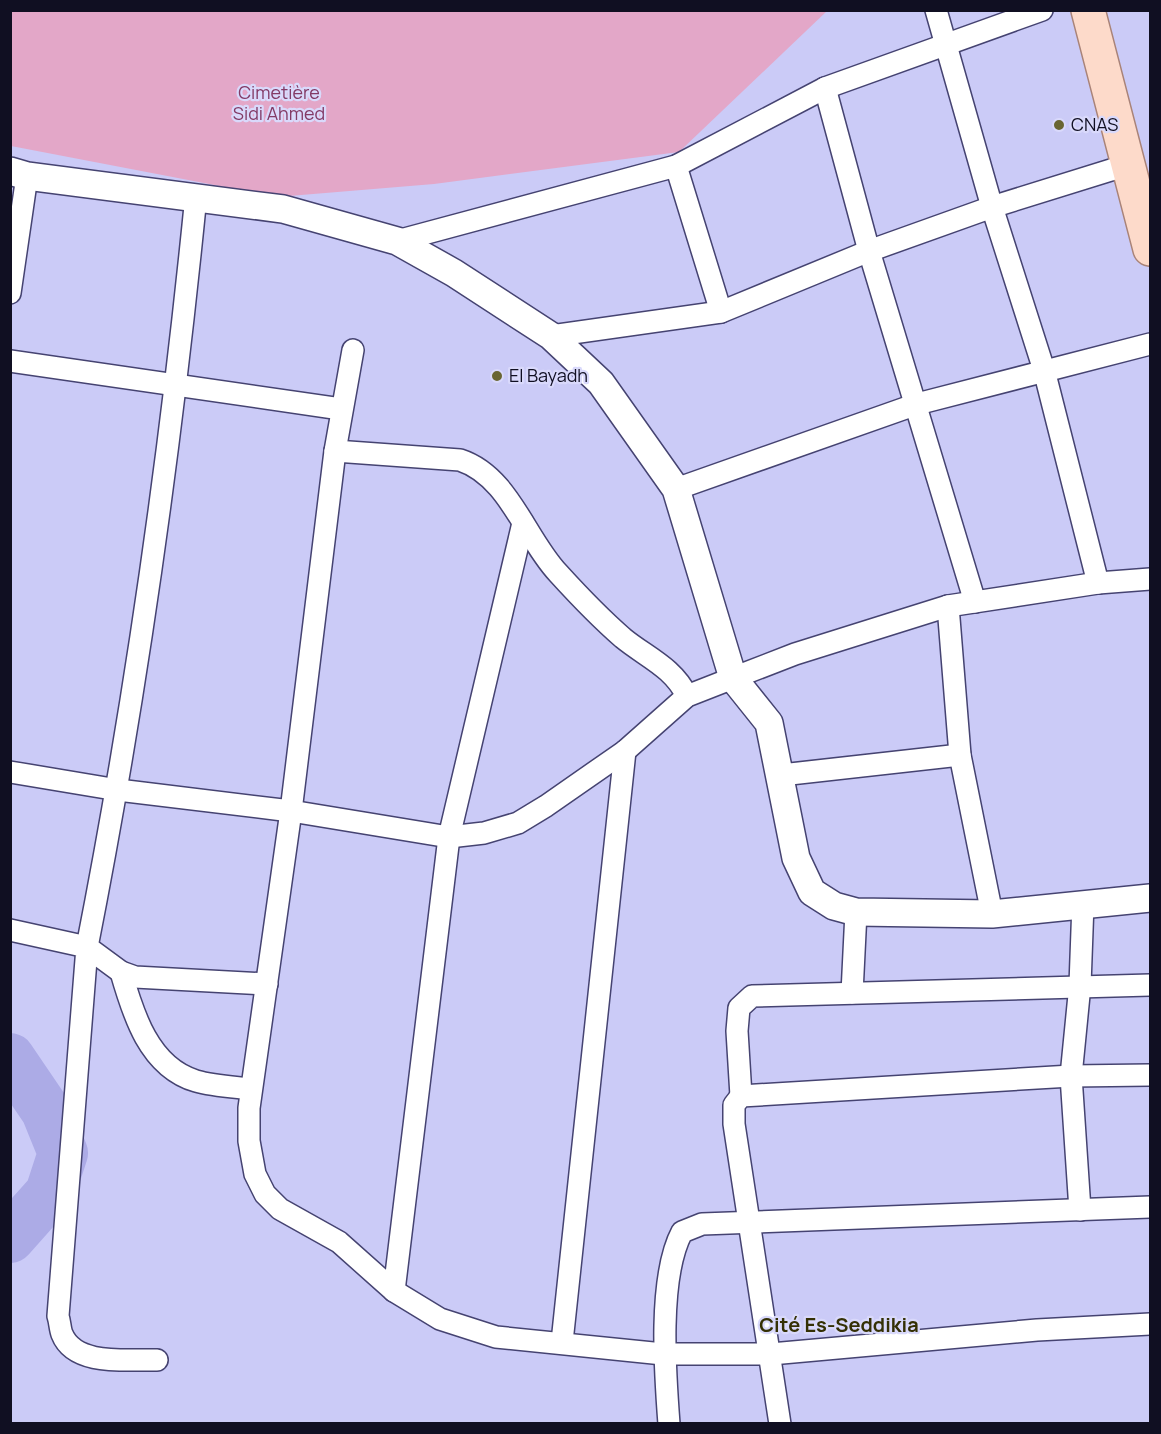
<svg xmlns="http://www.w3.org/2000/svg" width="1161" height="1434" viewBox="0 0 1161 1434" font-family="Manrope,sans-serif">
<style>
.green{fill:#e3a7c8}
.lines{fill:none;stroke-linecap:round;stroke-linejoin:round}
.river{stroke:#acabe6;stroke-width:50}
.minor-casing{stroke:#454371;stroke-width:24}
.tertiary-casing{stroke:#454371;stroke-width:30}
.primary-casing{stroke:#a98378;stroke-width:36}
.minor{stroke:#fff;stroke-width:21}
.tertiary{stroke:#fff;stroke-width:27}
.primary{stroke:#fddaca;stroke-width:33}
.poi-dot{fill:#696532;stroke:#d9d9fb;stroke-width:2}
.labels{text-anchor:middle;stroke-width:4.5;stroke-linejoin:round;paint-order:stroke}
.park-label{font-size:18px;fill:#833a66;stroke:#d9d9fb}
.poi-label{font-size:18px;fill:#100f22;stroke:#d9d9fb;text-anchor:start}
.neighbourhood-label{font-size:20px;font-weight:bold;fill:#343005;stroke:#d9d9fb}
</style>
<rect width="100%" height="100%" fill="#cbcbf7"/>
<polygon class="green" points="10,11 827,11 679,152 434,184 277,197 11,146"/>
<g class="lines">
<polyline class="river" points="10,1058 46,1111 63,1153 50,1193 10,1238"/>
<defs>
<g id="minor">
<polyline points="936,10 992,207 1044,370 1098,583"/>
<polyline points="825,88 869,251 975,602"/>
<polyline points="676,166 721,312"/>
<path d="M196,196C171,448 136,698 87,947L121,972L135,977L267,984"/>
<polyline points="397,241 676,166 825,88 1042,10"/>
<polyline points="10,293 27,176"/>
<polyline points="551,336 721,312 869,251 992,207 1127,165"/>
<polyline points="353,350 335,451 291,811 249,1108 249,1141 255,1174 265,1194 280,1209 339,1242 394,1291 440,1319 496,1337 663,1354 771,1354 1037,1330 1150,1324"/>
<polyline points="10,361 341,409"/>
<path d="M335,451L460,460C509,476 525,538 558,573C578,595 600,618 623,638C646,657 673,667 687,696"/>
<polyline points="676,489 917,404 1150,344"/>
<polyline points="948,606 960,755 992,914"/>
<polyline points="10,772 118,790 291,811 449,837 484,833 518,823 546,806 625,751 687,696 733,678 795,654 948,606 1098,583 1150,579"/>
<polyline points="781,775 960,755"/>
<path d="M10,930L87,947L58,1316C60,1322 60,1329 62,1334C75,1367 129,1359 157,1360"/>
<path d="M121,972C133,1014 149,1067 196,1081C213,1086 234,1087 251,1089"/>
<polyline points="852,993 856,912"/>
<polyline points="741,1096 737,1031 739,1008 752,996 1150,985"/>
<polyline points="1080,1210 1071,1076 1080,985 1083,903"/>
<polyline points="394,1291 449,837 523,523"/>
<polyline points="562,1342 625,751"/>
<path d="M669,1424C665,1372 658,1277 682,1232L702,1224L1150,1207"/>
<polyline points="780,1424 734,1124 734,1105 741,1096 1071,1076 1150,1075"/>
</g>
<polyline id="tertiary" points="10,171 27,176 283,209 397,241 454,273 551,336 601,383 676,489 733,678 769,723 796,858 812,892 834,906 856,912 992,914 1150,898"/>
<polyline id="primary" points="1088,10 1150,249"/>
</defs>
<use href="#minor" class="minor-casing"/>
<use href="#tertiary" class="tertiary-casing"/>
<use href="#primary" class="primary-casing"/>
<use href="#minor" class="minor"/>
<use href="#tertiary" class="tertiary"/>
<use href="#primary" class="primary"/>
</g>
<g class="poi-dot">
<circle cx="1059" cy="125" r="6"/>
<circle cx="497" cy="376" r="6"/>
</g>
<g class="labels">
<g class="park-label">
<text x="279" y="99">Cimetière<tspan x="279" dy="21">Sidi Ahmed</tspan></text>
</g>
<g class="poi-label">
<text x="1071" y="131">CNAS</text>
<text x="509" y="382">El Bayadh</text>
</g>
<g class="neighbourhood-label">
<text x="839" y="1332">Cité Es-Seddikia</text>
</g>
</g>
<rect width="1161" height="1434" fill="none" stroke="#100f22" stroke-width="24"/>
</svg>
